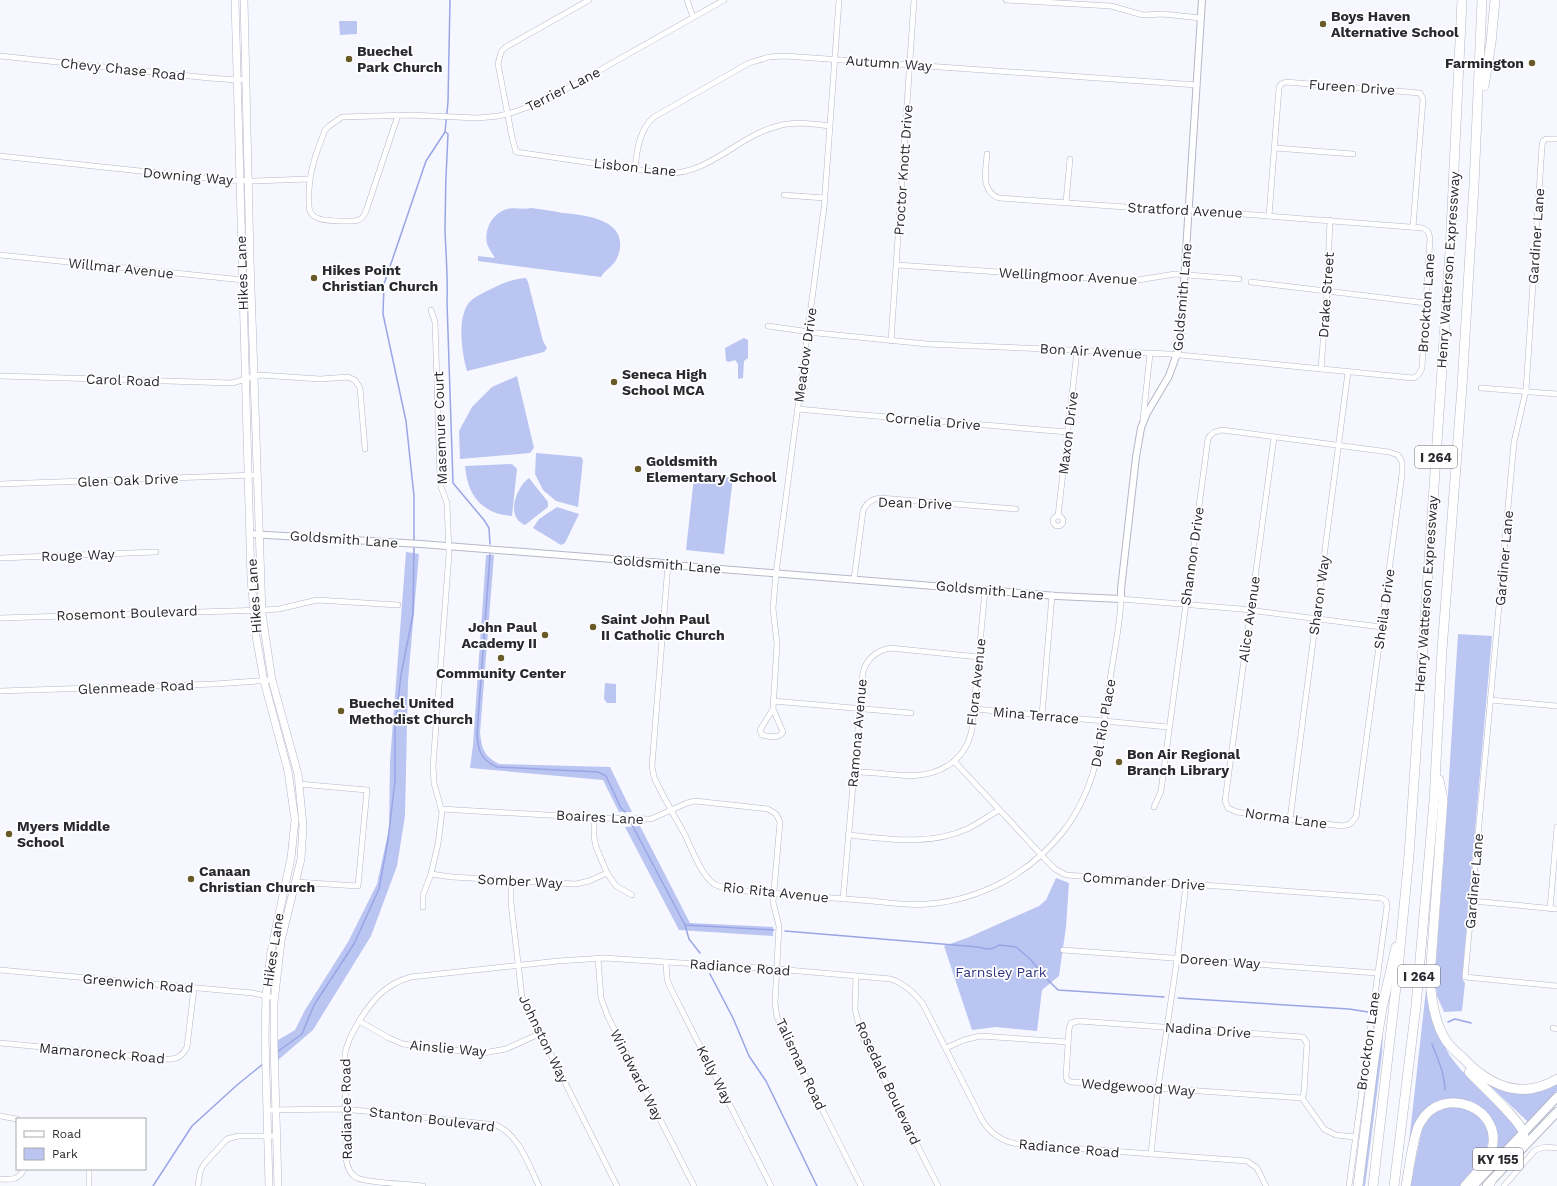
<svg xmlns="http://www.w3.org/2000/svg" width="1557" height="1186" viewBox="0 0 1557 1186" font-family="'Work Sans',sans-serif">
<style>
.green{fill:#bbc5f1}
.lines{fill:none;stroke-linecap:round;stroke-linejoin:round}
.stream{stroke:#99a5e5;stroke-width:1.5}
.minor-casing{stroke:#b4b8c7;stroke-width:6}
.tertiary-casing{stroke:#b4b8c7;stroke-width:8}
.secondary-casing{stroke:#b4b8c7;stroke-width:8}
.primary-casing{stroke:#b4b8c7;stroke-width:10}
.motorway-casing{stroke:#b4b8c7;stroke-width:10}
.minor{stroke:#fff;stroke-width:5}
.tertiary{stroke:#fff;stroke-width:6}
.secondary{stroke:#fff;stroke-width:7}
.primary{stroke:#fff;stroke-width:8}
.motorway{stroke:#fff;stroke-width:9}
.poi-dot{fill:#685b28;stroke:#fff;stroke-width:1.5}
.labels{text-anchor:middle;stroke-width:3.5;stroke-linejoin:round;paint-order:stroke}
.shield{fill:#fff;stroke:#686a6e;stroke-width:1}
.shield-label{font-size:13px;font-weight:bold;fill:#282a30}
.poi-label{font-size:14px;font-weight:bold;fill:#282a30;stroke:#fff;text-anchor:start}
.street-label{font-size:14px;fill:#282a30;stroke:#fff}
.park-label{font-size:14px;fill:#323781;stroke:#fff}
</style>
<rect width="100%" height="100%" fill="#f7f8ff"/>
<g class="green">
<polygon points="339,21 357,21 357,34 340,35"/>
<path d="M531,208C542,209 552,211 563,213C584,215 631,219 618,256C614,267 605,269 601,277L478,261V256L495,258C492,253 489,249 487,244C484,230 492,213 507,209C515,207 524,210 531,208Z"/>
<path d="M526,278L528,282L543,341L547,348L544,352L467,371C462,354 457,320 468,304C473,297 483,293 491,289C502,283 513,279 526,278Z"/>
<polygon points="744,338 748,340 748,358 744,361 743,378 738,379 738,364 735,360 729,362 726,361 725,348"/>
<polygon points="517,376 534,448 530,453 460,459 459,431 472,407 492,387"/>
<polygon points="536,453 581,457 583,460 578,507 556,501 543,490 535,474"/>
<path d="M512,464L517,469L512,516C481,514 467,494 465,466Z"/>
<polygon points="694,477 733,477 724,554 686,550"/>
<path d="M529,478L548,502V507L525,525C505,517 516,487 529,478Z"/>
<polygon points="557,507 579,514 565,543 561,545 533,528 539,519"/>
<polygon points="406,552 419,554 408,681 405,816 397,866 371,936 313,1030 278,1060 278,1040 295,1030 305,1010 348,942 377,884 389,829 390,761"/>
<path d="M486,555H494L480,733C482,749 484,756 499,764L610,767L632,812H619L603,780L470,768L473,745Z"/>
<polygon points="1458,634 1492,636 1462,979 1465,983 1462,1011 1444,1012 1437,996 1435,976 1445,841"/>
<polygon points="605,683 616,684 616,703 607,703 604,699"/>
<polygon points="640,826 690,923 773,927 773,936 679,930 625,827"/>
<polygon points="1056,878 1069,883 1066,927 1059,976 1042,990 1037,1031 996,1027 972,1030 944,946 967,938 1039,906 1046,900"/>
<polygon points="1426,990 1441,1040 1450,1056 1461,1070 1488,1096 1520,1130 1495,1156 1493,1155 1495,1147 1478,1107 1431,1107 1407,1160"/>
<polygon points="1383,1027 1382,1054 1365,1186 1361,1186 1376,1065"/>
<polygon points="1488,1084 1497,1087 1557,1084 1557,1091 1528,1122"/>
<polygon points="1459,1106 1479,1115 1487,1128 1489,1138 1485,1157 1461,1186 1410,1186 1423,1124 1438,1109"/>
</g>
<g class="lines">
<g class="stream">
<path d="M445,132L448,134C446,166 445,199 445,231C446,255 448,278 447,302L453,483L484,520L489,528L490,544"/>
<polyline points="414,542 414,496 406,421 383,314 384,284 426,161 445,132 448,102 450,0"/>
<path d="M490,554L477,734C478,751 481,760 497,767L598,772L606,776L621,808L625,812"/>
<polyline points="631,823 685,925 774,930"/>
<polyline points="685,925 689,939 700,953"/>
<path d="M785,931L978,947C987,949 991,951 999,945L1016,947L1030,959L1047,979L1058,990L1164,997"/>
<polyline points="710,974 733,1018 749,1056 766,1081 817,1186"/>
<polyline points="1178,998 1349,1009 1368,1012"/>
<polyline points="1448,1022 1455,1019 1471,1023"/>
<path d="M1432,1044C1438,1060 1445,1074 1445,1090"/>
<polyline points="277,1052 302,1034 314,1005 354,944 379,889 388,840 395,781 395,727 401,675 413,614 414,545"/>
<polyline points="153,1186 192,1126 237,1085 263,1064"/>
</g>
<defs>
<g id="minor">
<path d="M589,0L506,47L501,52L498,64L512,137L516,152L662,173C708,177 737,136 778,126C794,121 813,124 830,126"/>
<polyline points="687,0 693,17"/>
<polyline points="1006,0 1111,6 1143,15 1163,14 1201,18"/>
<polyline points="0,56 209,78 237,80 246,79"/>
<path d="M398,115L367,208C365,215 362,221 353,221C344,221 320,222 314,216C308,212 309,205 309,199C308,174 316,153 325,130L329,126L342,117L410,115L478,118L499,116L514,112L545,101L724,0"/>
<polyline points="1557,139 1546,139 1543,141 1542,146 1526,390 1514,442 1465,977 1557,986"/>
<polyline points="1275,148 1353,154"/>
<polyline points="0,156 224,180 253,181 309,179"/>
<path d="M635,169C637,150 639,130 654,117L749,63L769,57L785,56L1197,85"/>
<polyline points="784,195 825,198"/>
<polyline points="1066,202 1070,159"/>
<polyline points="1269,216 1279,88 1281,84 1286,82 1420,93 1423,99 1413,227"/>
<polyline points="0,255 243,280"/>
<polyline points="897,265 1132,281 1175,274 1239,279"/>
<polyline points="1251,282 1426,303"/>
<path d="M768,326L817,333L927,344L1170,354L1413,378C1418,377 1420,373 1422,368L1430,238L1428,232L1423,228L1177,209L1125,207L999,198C980,191 986,170 987,154"/>
<polyline points="891,341 914,0"/>
<polyline points="1321,369 1327,292 1330,220"/>
<polyline points="0,376 232,383 260,375 320,379 348,377 355,380 360,388 365,449"/>
<polyline points="1481,388 1557,394"/>
<polyline points="798,409 852,414 1068,432"/>
<polyline points="1143,419 1150,354"/>
<polyline points="0,484 257,475"/>
<circle cx="1058" cy="521" r="5"/>
<polyline points="1058,516 1077,351"/>
<polyline points="0,558 156,552"/>
<path d="M668,564L652,766L654,777C663,797 674,815 684,833C691,847 701,875 714,884C727,892 777,893 794,895C820,897 846,899 872,901C891,903 909,906 928,904C980,900 1029,874 1062,833C1099,787 1103,729 1111,673C1115,648 1120,624 1121,599L1241,609L1381,627"/>
<path d="M854,579L863,511C866,503 872,499 880,498L1016,509"/>
<polyline points="0,618 264,610 279,609 317,600 398,605"/>
<polyline points="0,691 215,684 272,680"/>
<polyline points="1490,700 1557,706"/>
<polyline points="773,701 911,713"/>
<path d="M773,709L783,732C779,739 769,737 762,735L760,730L773,709L777,644L773,608L776,573L824,208L839,0"/>
<polyline points="975,709 1168,727"/>
<polyline points="1042,715 1052,595"/>
<polyline points="954,761 1048,862 1055,869 1066,875 1381,898 1386,901 1387,906 1349,1186"/>
<path d="M854,772C886,771 918,784 947,766C961,758 969,744 972,729L985,590"/>
<path d="M1154,807L1161,791L1208,439C1211,433 1215,431 1222,430L1389,452L1398,455L1402,462V474L1356,817L1350,824L1342,826L1237,812L1228,808L1225,801L1274,437"/>
<polyline points="441,809 600,818 651,819 687,803 695,801 768,809 776,814 780,822 773,902 779,926 775,1003 777,1017 786,1038 861,1186"/>
<polyline points="594,817 594,837 596,847 607,873 616,886 632,895"/>
<polyline points="1290,819 1348,372"/>
<path d="M848,835C889,839 929,846 967,829C978,824 988,816 999,810"/>
<polyline points="431,874 452,877 576,884 589,881 607,873"/>
<polyline points="511,881 511,903 522,997 617,1186"/>
<polyline points="295,882 358,886 367,790 299,784"/>
<path d="M843,899L863,672C867,658 876,651 890,648L979,657"/>
<polyline points="1472,901 1557,909"/>
<polyline points="423,907 423,895 431,874 438,844 442,812 434,783 433,766 449,554 447,503 441,487 440,478 435,322 431,310"/>
<polyline points="1550,909 1557,827"/>
<polyline points="1063,950 1377,973"/>
<polyline points="598,959 601,998 608,1017 694,1186"/>
<polyline points="666,962 667,979 670,987 771,1186"/>
<polyline points="0,970 253,993 275,998"/>
<polyline points="856,976 855,1009 861,1034 938,1186"/>
<polyline points="359,1021 389,1038 403,1044 470,1052 483,1053 506,1049 539,1034"/>
<polygon points="1078,1021 1303,1037 1307,1043 1304,1092 1302,1098 1071,1082 1067,1080 1066,1076 1069,1029 1071,1023"/>
<polyline points="1553,1028 1557,1029"/>
<path d="M0,1043L166,1059C176,1060 183,1056 187,1047L194,988"/>
<polyline points="946,1048 964,1040 980,1036 1068,1042"/>
<polyline points="1302,1098 1324,1129 1336,1135 1354,1137"/>
<path d="M267,1110L340,1109L365,1111L496,1125C520,1136 528,1164 539,1186"/>
<polyline points="0,1116 17,1119"/>
<polyline points="1151,1154 1158,1088 1178,953 1186,884"/>
<polyline points="89,1169 89,1186"/>
<path d="M0,1179C11,1180 19,1180 24,1169"/>
<polyline points="198,1186 200,1172 204,1164 227,1139 238,1136 276,1136"/>
<path d="M423,1186C407,1184 369,1183 357,1178C350,1174 347,1166 346,1159L345,1054C347,1042 352,1033 358,1023C372,1000 385,984 411,977L558,961L604,958L776,969L891,979C905,984 914,992 923,1004L982,1120C990,1133 1001,1141 1017,1144L1247,1161L1257,1168L1266,1186"/>
<polyline points="1504,1186 1535,1150 1545,1147 1557,1148"/>
</g>
<polyline id="tertiary" points="251,534 421,544 663,563 672,565 1057,596 1121,599 1121,589 1136,457 1141,428 1147,413 1169,376 1180,345 1202,0"/>
<g id="secondary">
<polyline points="235,0 251,579 256,636 264,681 288,771 295,820 291,858 271,951 266,996 265,1036 269,1186"/>
<polyline points="244,0 250,258 262,614 272,680 298,774 303,826 301,859 281,941 274,1003 274,1044 278,1186"/>
</g>
<g id="primary">
<polyline points="1487,1185 1557,1112"/>
<polyline points="1473,1186 1557,1097"/>
</g>
<g id="motorway">
<polyline points="1484,86 1491,43 1495,0"/>
<path d="M1439,780L1443,800L1430,977C1431,998 1434,1021 1445,1039C1449,1046 1456,1052 1462,1057C1488,1085 1520,1101 1557,1079"/>
<path d="M1469,1072C1479,1083 1520,1120 1523,1132C1526,1140 1521,1146 1518,1152"/>
<polyline points="1358,1186 1374,1059 1382,1008 1396,947"/>
<polyline points="1373,1186 1398,969 1409,855 1450,251 1462,0"/>
<polyline points="1394,1186 1416,1006 1434,801 1442,650 1462,387 1474,185 1482,0"/>
<path d="M1406,1186C1409,1171 1413,1134 1420,1123C1443,1082 1506,1109 1491,1152C1486,1165 1474,1175 1465,1186"/>
<polyline points="1488,1186 1491,1182"/>
</g>
</defs>
<use href="#minor" class="minor-casing"/>
<use href="#tertiary" class="tertiary-casing"/>
<use href="#secondary" class="secondary-casing"/>
<use href="#primary" class="primary-casing"/>
<use href="#motorway" class="motorway-casing"/>
<use href="#minor" class="minor"/>
<use href="#tertiary" class="tertiary"/>
<use href="#secondary" class="secondary"/>
<use href="#primary" class="primary"/>
<use href="#motorway" class="motorway"/>
</g>
<g class="poi-dot">
<circle cx="1323" cy="24" r="4"/>
<circle cx="349" cy="59" r="4"/>
<circle cx="1532" cy="63" r="4"/>
<circle cx="314" cy="278" r="4"/>
<circle cx="614" cy="382" r="4"/>
<circle cx="638" cy="469" r="4"/>
<circle cx="593" cy="627" r="4"/>
<circle cx="545" cy="635" r="4"/>
<circle cx="501" cy="658" r="4"/>
<circle cx="341" cy="711" r="4"/>
<circle cx="1119" cy="762" r="4"/>
<circle cx="9" cy="834" r="4"/>
<circle cx="191" cy="879" r="4"/>
</g>
<g class="labels">
<g class="shield">
<rect x="1415" y="446" width="42" height="22" rx="3"/>
<rect x="1398" y="965" width="42" height="22" rx="3"/>
<rect x="1473" y="1148" width="50" height="22" rx="3"/>
</g>
<g class="shield-label">
<text x="1436" y="462">I 264</text>
<text x="1419" y="981">I 264</text>
<text x="1498" y="1164">KY 155</text>
</g>
<g class="poi-label">
<text x="1331" y="21">Boys Haven<tspan x="1331" dy="16">Alternative School</tspan></text>
<text x="357" y="56">Buechel<tspan x="357" dy="16">Park Church</tspan></text>
<text x="1524" y="68" text-anchor="end">Farmington</text>
<text x="322" y="275">Hikes Point<tspan x="322" dy="16">Christian Church</tspan></text>
<text x="622" y="379">Seneca High<tspan x="622" dy="16">School MCA</tspan></text>
<text x="646" y="466">Goldsmith<tspan x="646" dy="16">Elementary School</tspan></text>
<text x="601" y="624">Saint John Paul<tspan x="601" dy="16">II Catholic Church</tspan></text>
<text x="537" y="632" text-anchor="end">John Paul<tspan x="537" dy="16">Academy II</tspan></text>
<text x="501" y="678" text-anchor="middle">Community Center</text>
<text x="349" y="708">Buechel United<tspan x="349" dy="16">Methodist Church</tspan></text>
<text x="1127" y="759">Bon Air Regional<tspan x="1127" dy="16">Branch Library</tspan></text>
<text x="17" y="831">Myers Middle<tspan x="17" dy="16">School</tspan></text>
<text x="199" y="876">Canaan<tspan x="199" dy="16">Christian Church</tspan></text>
</g>
<g class="street-label">
<text transform="translate(889 63) rotate(4)" y="5">Autumn Way</text>
<text transform="translate(123 69) rotate(6)" y="5">Chevy Chase Road</text>
<text transform="translate(1352 87) rotate(4)" y="5">Fureen Drive</text>
<text transform="translate(563 89) rotate(-27)" y="5">Terrier Lane</text>
<text transform="translate(635 167) rotate(6)" y="5">Lisbon Lane</text>
<text transform="translate(903 170) rotate(-86)" y="5">Proctor Knott Drive</text>
<text transform="translate(188 176) rotate(5)" y="5">Downing Way</text>
<text transform="translate(1185 210) rotate(3)" y="5">Stratford Avenue</text>
<text transform="translate(1536 236) rotate(-86)" y="5">Gardiner Lane</text>
<text transform="translate(121 268) rotate(6)" y="5">Willmar Avenue</text>
<text transform="translate(1448 270) rotate(-86)" y="5">Henry Watterson Expressway</text>
<text transform="translate(242 273) rotate(-92)" y="5">Hikes Lane</text>
<text transform="translate(1068 276) rotate(3)" y="5">Wellingmoor Avenue</text>
<text transform="translate(1326 295) rotate(-86)" y="5">Drake Street</text>
<text transform="translate(1182 297) rotate(-85)" y="5">Goldsmith Lane</text>
<text transform="translate(1426 303) rotate(-86)" y="5">Brockton Lane</text>
<text transform="translate(1091 351) rotate(3)" y="5">Bon Air Avenue</text>
<text transform="translate(805 355) rotate(-82)" y="5">Meadow Drive</text>
<text transform="translate(123 380) rotate(2)" y="5">Carol Road</text>
<text transform="translate(933 421) rotate(5)" y="5">Cornelia Drive</text>
<text transform="translate(440 428) rotate(-92)" y="5">Masemure Court</text>
<text transform="translate(1068 433) rotate(-83)" y="5">Maxon Drive</text>
<text transform="translate(128 480) rotate(-2)" y="5">Glen Oak Drive</text>
<text transform="translate(915 503) rotate(2)" y="5">Dean Drive</text>
<text transform="translate(344 539) rotate(4)" y="5">Goldsmith Lane</text>
<text transform="translate(78 555) rotate(-2)" y="5">Rouge Way</text>
<text transform="translate(1192 556) rotate(-82)" y="5">Shannon Drive</text>
<text transform="translate(1504 558) rotate(-85)" y="5">Gardiner Lane</text>
<text transform="translate(667 564) rotate(5)" y="5">Goldsmith Lane</text>
<text transform="translate(990 590) rotate(5)" y="5">Goldsmith Lane</text>
<text transform="translate(1426 594) rotate(-86)" y="5">Henry Watterson Expressway</text>
<text transform="translate(1319 595) rotate(-82)" y="5">Sharon Way</text>
<text transform="translate(254 596) rotate(-94)" y="5">Hikes Lane</text>
<text transform="translate(1384 609) rotate(-82)" y="5">Sheila Drive</text>
<text transform="translate(127 613) rotate(-2)" y="5">Rosemont Boulevard</text>
<text transform="translate(1249 619) rotate(-82)" y="5">Alice Avenue</text>
<text transform="translate(976 682) rotate(-84)" y="5">Flora Avenue</text>
<text transform="translate(136 687) rotate(-2)" y="5">Glenmeade Road</text>
<text transform="translate(1036 715) rotate(5)" y="5">Mina Terrace</text>
<text transform="translate(1103 723) rotate(-80)" y="5">Del Rio Place</text>
<text transform="translate(857 733) rotate(-85)" y="5">Ramona Avenue</text>
<text transform="translate(600 817) rotate(3)" y="5">Boaires Lane</text>
<text transform="translate(1286 818) rotate(8)" y="5">Norma Lane</text>
<text transform="translate(520 881) rotate(3)" y="5">Somber Way</text>
<text transform="translate(1144 881) rotate(4)" y="5">Commander Drive</text>
<text transform="translate(1474 881) rotate(-85)" y="5">Gardiner Lane</text>
<text transform="translate(776 892) rotate(6)" y="5">Rio Rita Avenue</text>
<text transform="translate(273 950) rotate(-81)" y="5">Hikes Lane</text>
<text transform="translate(1220 961) rotate(4)" y="5">Doreen Way</text>
<text transform="translate(740 967) rotate(4)" y="5">Radiance Road</text>
<text transform="translate(138 983) rotate(5)" y="5">Greenwich Road</text>
<text transform="translate(1208 1030) rotate(4)" y="5">Nadina Drive</text>
<text transform="translate(544 1039) rotate(64)" y="5">Johnston Way</text>
<text transform="translate(1368 1041) rotate(-82)" y="5">Brockton Lane</text>
<text transform="translate(448 1048) rotate(5)" y="5">Ainslie Way</text>
<text transform="translate(102 1053) rotate(5)" y="5">Mamaroneck Road</text>
<text transform="translate(801 1064) rotate(65)" y="5">Talisman Road</text>
<text transform="translate(637 1075) rotate(63)" y="5">Windward Way</text>
<text transform="translate(715 1075) rotate(63)" y="5">Kelly Way</text>
<text transform="translate(888 1083) rotate(65)" y="5">Rosedale Boulevard</text>
<text transform="translate(1138 1087) rotate(4)" y="5">Wedgewood Way</text>
<text transform="translate(346 1109) rotate(-91)" y="5">Radiance Road</text>
<text transform="translate(432 1119) rotate(7)" y="5">Stanton Boulevard</text>
<text transform="translate(1069 1148) rotate(5)" y="5">Radiance Road</text>
</g>
<g class="park-label">
<text x="1001" y="977">Farnsley Park</text>
</g>
</g>
<rect x="16" y="1118" width="130" height="52" fill="#ffffff" stroke="#a9aaac"/>
<rect x="24" y="1131" width="20" height="6" fill="#ffffff" stroke="#a9aaac"/>
<text x="52" y="1138" font-size="12" fill="#282a30">Road</text>
<rect x="24" y="1148" width="20" height="12" fill="#bbc5f1" stroke="#a9aaac"/>
<text x="52" y="1158" font-size="12" fill="#282a30">Park</text>
</svg>
